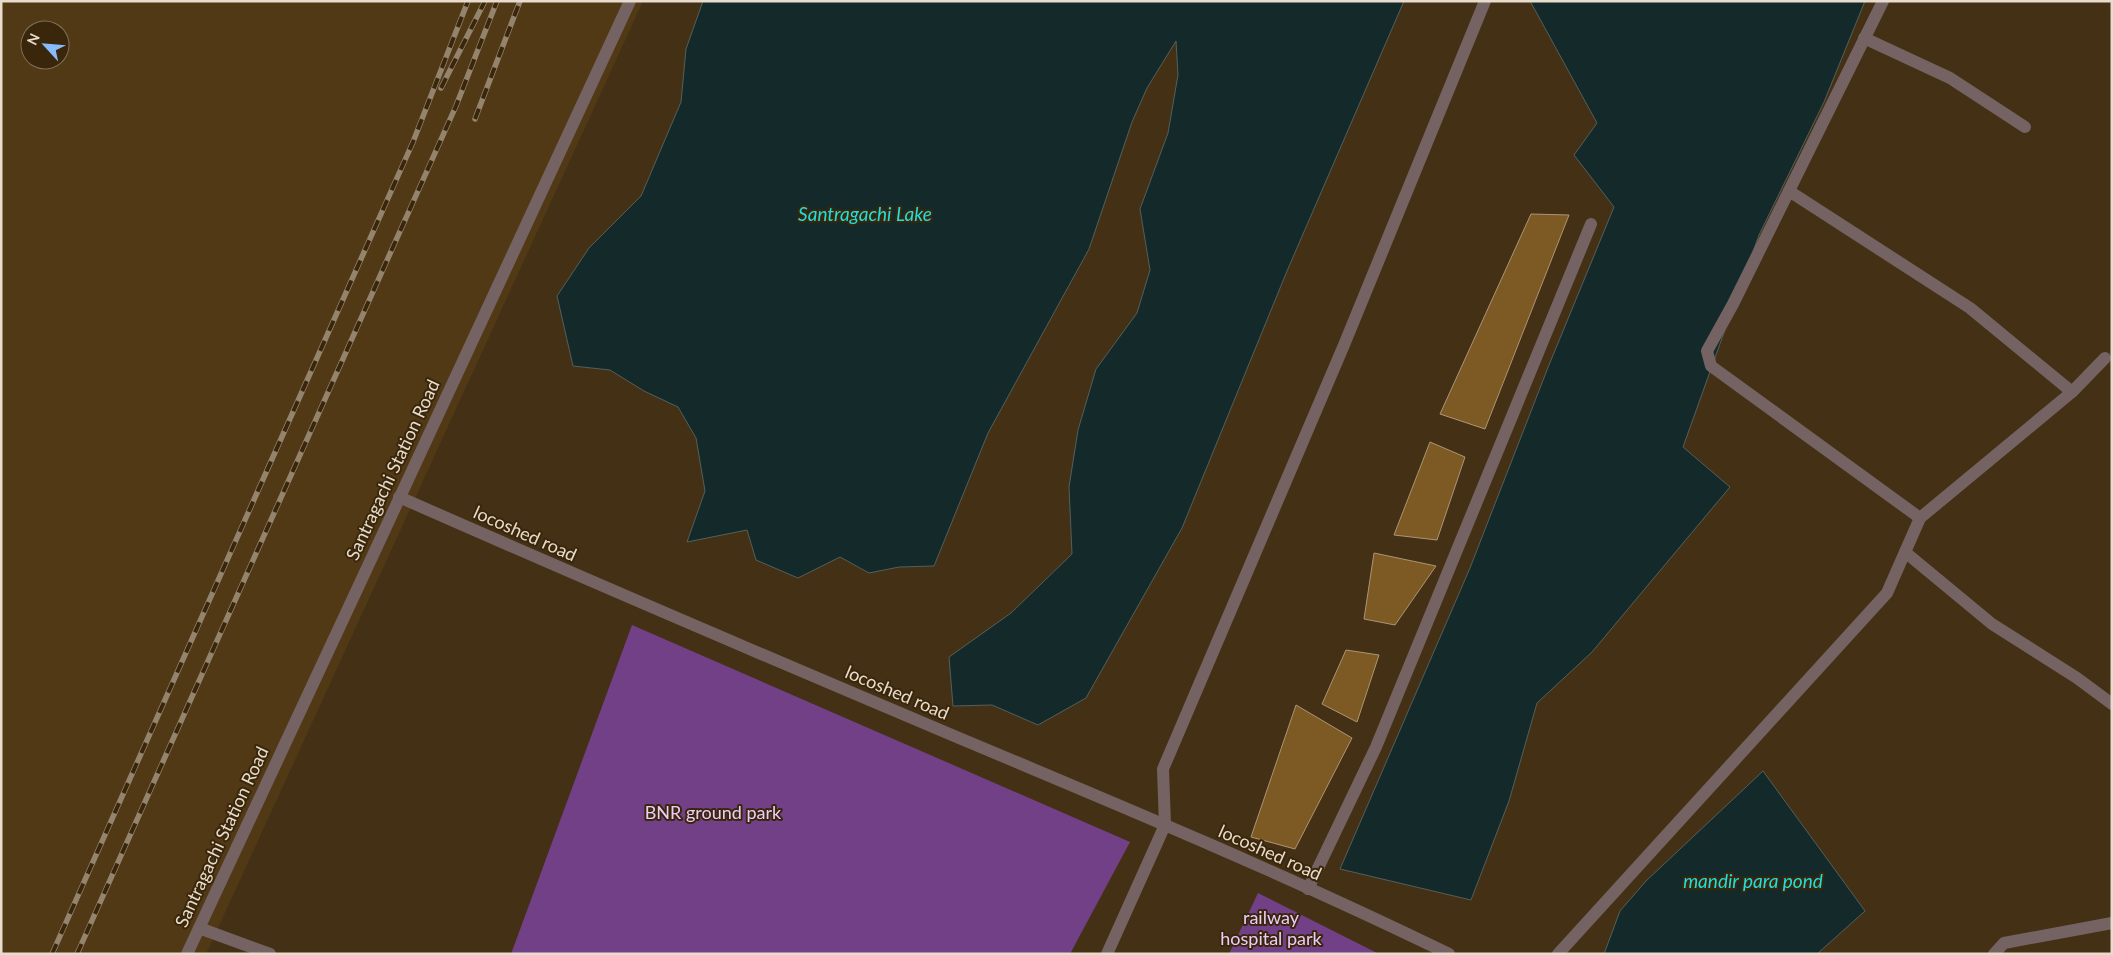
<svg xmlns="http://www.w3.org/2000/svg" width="2113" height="955" viewBox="0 0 2113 955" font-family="Lato,sans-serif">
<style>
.built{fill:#513916;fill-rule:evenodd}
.green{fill:#714087}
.water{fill:#142a2a;stroke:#545f5b}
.building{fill:#7d5a23;stroke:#ac9577}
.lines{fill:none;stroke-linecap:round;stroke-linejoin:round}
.minor{stroke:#756364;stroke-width:12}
.rail-casing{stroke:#94846e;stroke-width:5.5}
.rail{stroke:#3a270b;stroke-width:4;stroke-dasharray:11;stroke-linecap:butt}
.labels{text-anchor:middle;stroke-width:4;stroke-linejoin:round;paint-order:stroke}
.street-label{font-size:18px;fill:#e8dccc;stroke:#3a270b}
.park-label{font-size:18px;fill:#ebcdfa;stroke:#3a270b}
.water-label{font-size:19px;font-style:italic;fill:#1ddfdf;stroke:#3a270b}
</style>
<rect width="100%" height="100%" fill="#443115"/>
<path class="built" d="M1,1H643L206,954H1ZM30,30H60V60H30Z"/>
<g class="green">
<polygon points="632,625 1130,842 1070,954 511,954"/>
<polygon points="1258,893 1379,954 1229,954"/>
</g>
<g class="water">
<polygon points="703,1 1404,1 1287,271 1182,528 1086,698 1038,725 992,705 953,706 949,657 1011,613 1072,554 1069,487 1078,430 1096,369 1137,313 1150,270 1140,209 1168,133 1178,75 1176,41 1147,88 1132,122 1089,249 988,433 934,566 899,567 869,573 840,557 798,578 756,560 747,530 687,542 705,491 696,438 678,407 644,391 610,370 573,366 557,296 589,248 641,196 681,102 686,49"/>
<polygon points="1530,1 1865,1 1824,102 1759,235 1683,447 1730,487 1592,652 1537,703 1509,801 1471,900 1340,869 1470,568 1549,365 1614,207 1574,155 1597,123"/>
<polygon points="1763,771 1865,911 1817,954 1604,954 1620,911 1646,881"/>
</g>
<g class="building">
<polygon points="1531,214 1569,215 1485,429 1440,414"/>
<polygon points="1430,442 1465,457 1437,540 1394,535"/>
<polygon points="1374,553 1436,566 1395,625 1364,619"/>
<polygon points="1346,650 1379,655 1357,722 1322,704"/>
<polygon points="1296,705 1352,738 1295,849 1251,837"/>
</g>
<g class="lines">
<g class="minor">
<polyline points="1883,1 1733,304 1707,351 1711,366 1920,518"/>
<polyline points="1864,38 1950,78 2025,127"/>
<polyline points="1789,191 1970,308 2072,392"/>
<path d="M399,497C585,579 772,659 959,738C1124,807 1289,876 1449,954"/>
<polyline points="1905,552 1992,624 2077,678 2112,704"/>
<polyline points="1308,889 1376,747 1591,224"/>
<polyline points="199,928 270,954"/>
<path d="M187,954C334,636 485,320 630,1"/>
<polyline points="1107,954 1165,825 1163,769 1344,345 1485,1"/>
<polyline points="1558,954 1887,593 1920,518 2072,392 2105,358"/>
<polyline points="1994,954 2004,943 2112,923"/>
</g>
<defs>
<g id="rail">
<polyline points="441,88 485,1"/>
<polyline points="475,119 520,1"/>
<polyline points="52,954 413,142 468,1"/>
<polyline points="77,954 456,106 497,1"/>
</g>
</defs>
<use href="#rail" class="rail-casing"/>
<use href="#rail" class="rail"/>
</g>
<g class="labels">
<g class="street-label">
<text transform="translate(393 470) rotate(-65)" y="6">Santragachi Station Road</text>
<text transform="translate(525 534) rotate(24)" y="6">locoshed road</text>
<text transform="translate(897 693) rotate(23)" y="6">locoshed road</text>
<text transform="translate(222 837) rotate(-65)" y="6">Santragachi Station Road</text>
<text transform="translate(1270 853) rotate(24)" y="6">locoshed road</text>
</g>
<g class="park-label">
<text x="713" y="819">BNR ground park</text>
<text x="1271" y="924">railway<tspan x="1271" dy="21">hospital park</tspan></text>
</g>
<g class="water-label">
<text x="865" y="221">Santragachi Lake</text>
<text x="1753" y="888">mandir para pond</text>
</g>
</g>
<rect width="2113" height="955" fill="none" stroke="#e8dccc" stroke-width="5"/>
<g transform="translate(45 45) rotate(296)"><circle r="24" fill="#3a270b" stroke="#806f58"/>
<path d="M0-4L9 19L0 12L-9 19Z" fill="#87bbfb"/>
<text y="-8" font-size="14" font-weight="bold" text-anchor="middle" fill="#e8dccc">N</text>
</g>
</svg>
